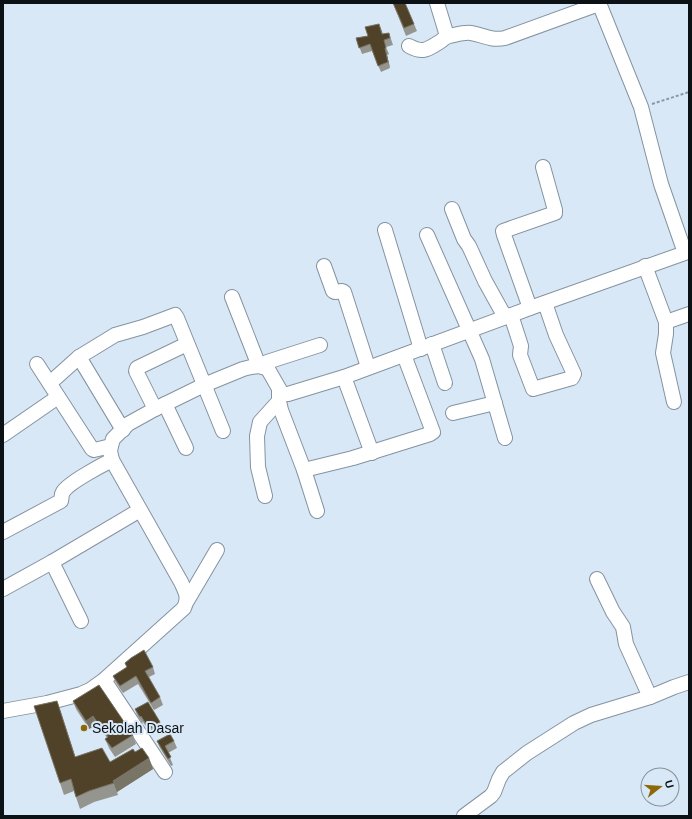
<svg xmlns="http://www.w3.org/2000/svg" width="692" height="819" viewBox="0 0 692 819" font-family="Arial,sans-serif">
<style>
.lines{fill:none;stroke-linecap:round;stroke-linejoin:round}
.minor-casing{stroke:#8593a0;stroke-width:16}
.path{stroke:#8c98a2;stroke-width:2;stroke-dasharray:3 2;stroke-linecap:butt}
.minor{stroke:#fff;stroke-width:14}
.wall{fill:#94958f}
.shaded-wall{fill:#787466}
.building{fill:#4f4228;stroke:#787466}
.poi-dot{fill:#8c6808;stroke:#d9e8f6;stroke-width:1.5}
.labels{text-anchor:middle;stroke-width:4;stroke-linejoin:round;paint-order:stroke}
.poi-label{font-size:14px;fill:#0c1116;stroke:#d9e8f6;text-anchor:start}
</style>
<rect width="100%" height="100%" fill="#d9e8f6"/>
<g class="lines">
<defs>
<g id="minor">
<polyline points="437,3 447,36"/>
<path d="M409,46C424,54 428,49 441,41C443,39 446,37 449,36C455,35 464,32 471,33C484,35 490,41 505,38L599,4"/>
<polyline points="452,209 464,239 469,246 485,281 505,317"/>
<polyline points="385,230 421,349"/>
<polyline points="427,235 482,359 505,438"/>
<polyline points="324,266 333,291 335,292 342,291 344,292 368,367"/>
<polyline points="645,266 666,322 666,334 663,353 674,402"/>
<polyline points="232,297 259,366"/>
<polyline points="530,308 504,235 503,231 555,213 555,210 543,167"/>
<polyline points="511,315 521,346 520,355 533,389 572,378 574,374 556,335 545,303"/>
<polyline points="666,322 689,314"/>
<polyline points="432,344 445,383"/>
<polyline points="79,357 123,430"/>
<polyline points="37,364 92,449 94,450 111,446"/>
<polyline points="263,367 267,362 320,345"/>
<polyline points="344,377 372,453"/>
<polyline points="50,383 79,357 115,335 143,327 175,315 177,318 223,431"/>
<polyline points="279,390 279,401 281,410 304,470 317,511"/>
<polyline points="165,404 186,448"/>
<polyline points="155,409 136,371 137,368 187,344"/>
<polyline points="453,413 495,403"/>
<polyline points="3,435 58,397"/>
<polyline points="304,470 353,458 430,434 433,432 404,355"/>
<polyline points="265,496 258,467 257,436 260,422 279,401"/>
<path d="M3,532L61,501C62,497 61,495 63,492C68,483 102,465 112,460"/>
<polyline points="52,562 81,621"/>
<polyline points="597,579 613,612 623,627 626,644 650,697"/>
<polyline points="3,589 52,562 140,510"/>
<polyline points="187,601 217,550"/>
<polyline points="104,680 165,772"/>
<path d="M3,711L47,703L81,694L90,690L104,680L184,608C189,597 186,593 181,582L112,460L110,451L111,446L113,439L128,424L155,409L204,385L243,369L251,367L259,366L266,368L269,371L281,392L284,394H288L344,377L530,308L685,253L661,184L641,107L599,3"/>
<polyline points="464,816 491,796 494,792 499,779 503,772 527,753 574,723 591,715 650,697 674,687 689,682"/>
</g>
</defs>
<use href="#minor" class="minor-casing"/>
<polyline class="path" points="652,104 689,92"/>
<use href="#minor" class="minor"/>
</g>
<g class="wall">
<polygon points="393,3 405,3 417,31 406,36"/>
<polygon points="379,24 383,34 389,33 393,45 386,47 389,54 387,55 390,68 381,72 372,51 362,54 356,38 368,36"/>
<polygon points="125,663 153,667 155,674 149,677 160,697 163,705 154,710 138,684 123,693 116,683 113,676 127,668"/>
<polygon points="57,701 75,757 110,762 135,752 149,758 153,769 117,792 118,795 94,802 80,809 74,791 64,795 60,783"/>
<polygon points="73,701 133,735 136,744 115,757 109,748 105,739 107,738 102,730 100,731 96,725 89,729 76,709"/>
<polygon points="135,709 160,722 163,728 151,735 143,722 142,723 137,715"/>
<polygon points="157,741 174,741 177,748 168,753 173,765 171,766 160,748"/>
</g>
<g class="shaded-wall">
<polygon points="385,48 387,55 390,68 388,62"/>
<polygon points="57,701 61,713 79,768 75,757"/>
<polygon points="93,716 96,725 89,729 86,721"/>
<polygon points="99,721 102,730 100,731 97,722"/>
<polygon points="149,758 153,769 117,792 118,795 113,781"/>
</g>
<g class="building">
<polygon points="393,3 405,3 414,24 404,28"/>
<polygon points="379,24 382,34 389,33 390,38 384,40 386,48 385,48 388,62 378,66 370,44 359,48 356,38 368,36 365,27"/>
<polygon points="144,650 153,667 145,671 160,697 151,703 136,676 120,686 113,676 127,667 125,663 131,658"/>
<polygon points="99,685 133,735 112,748 105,739 108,737 99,721 97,722 93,716 86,721 73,701"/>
<polygon points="57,701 75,757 102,748 110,762 133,749 135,752 142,748 149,758 113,781 114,783 89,791 76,797 71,779 60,783 34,706"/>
<polygon points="148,702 160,722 149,729 141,716 140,717 135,709"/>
<polygon points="170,734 174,741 165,746 171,757 168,759 157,741"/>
</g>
<circle class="poi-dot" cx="84" cy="728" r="4"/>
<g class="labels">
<g class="poi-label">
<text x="92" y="733">Sekolah Dasar</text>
</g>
</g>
<rect width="692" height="819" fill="none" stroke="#0c1116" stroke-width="8"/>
<g transform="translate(660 787) rotate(73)"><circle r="19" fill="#d9e8f6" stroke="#87929c"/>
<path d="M0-3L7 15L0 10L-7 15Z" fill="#8c6808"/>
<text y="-6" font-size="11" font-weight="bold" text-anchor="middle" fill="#0c1116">U</text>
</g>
</svg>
